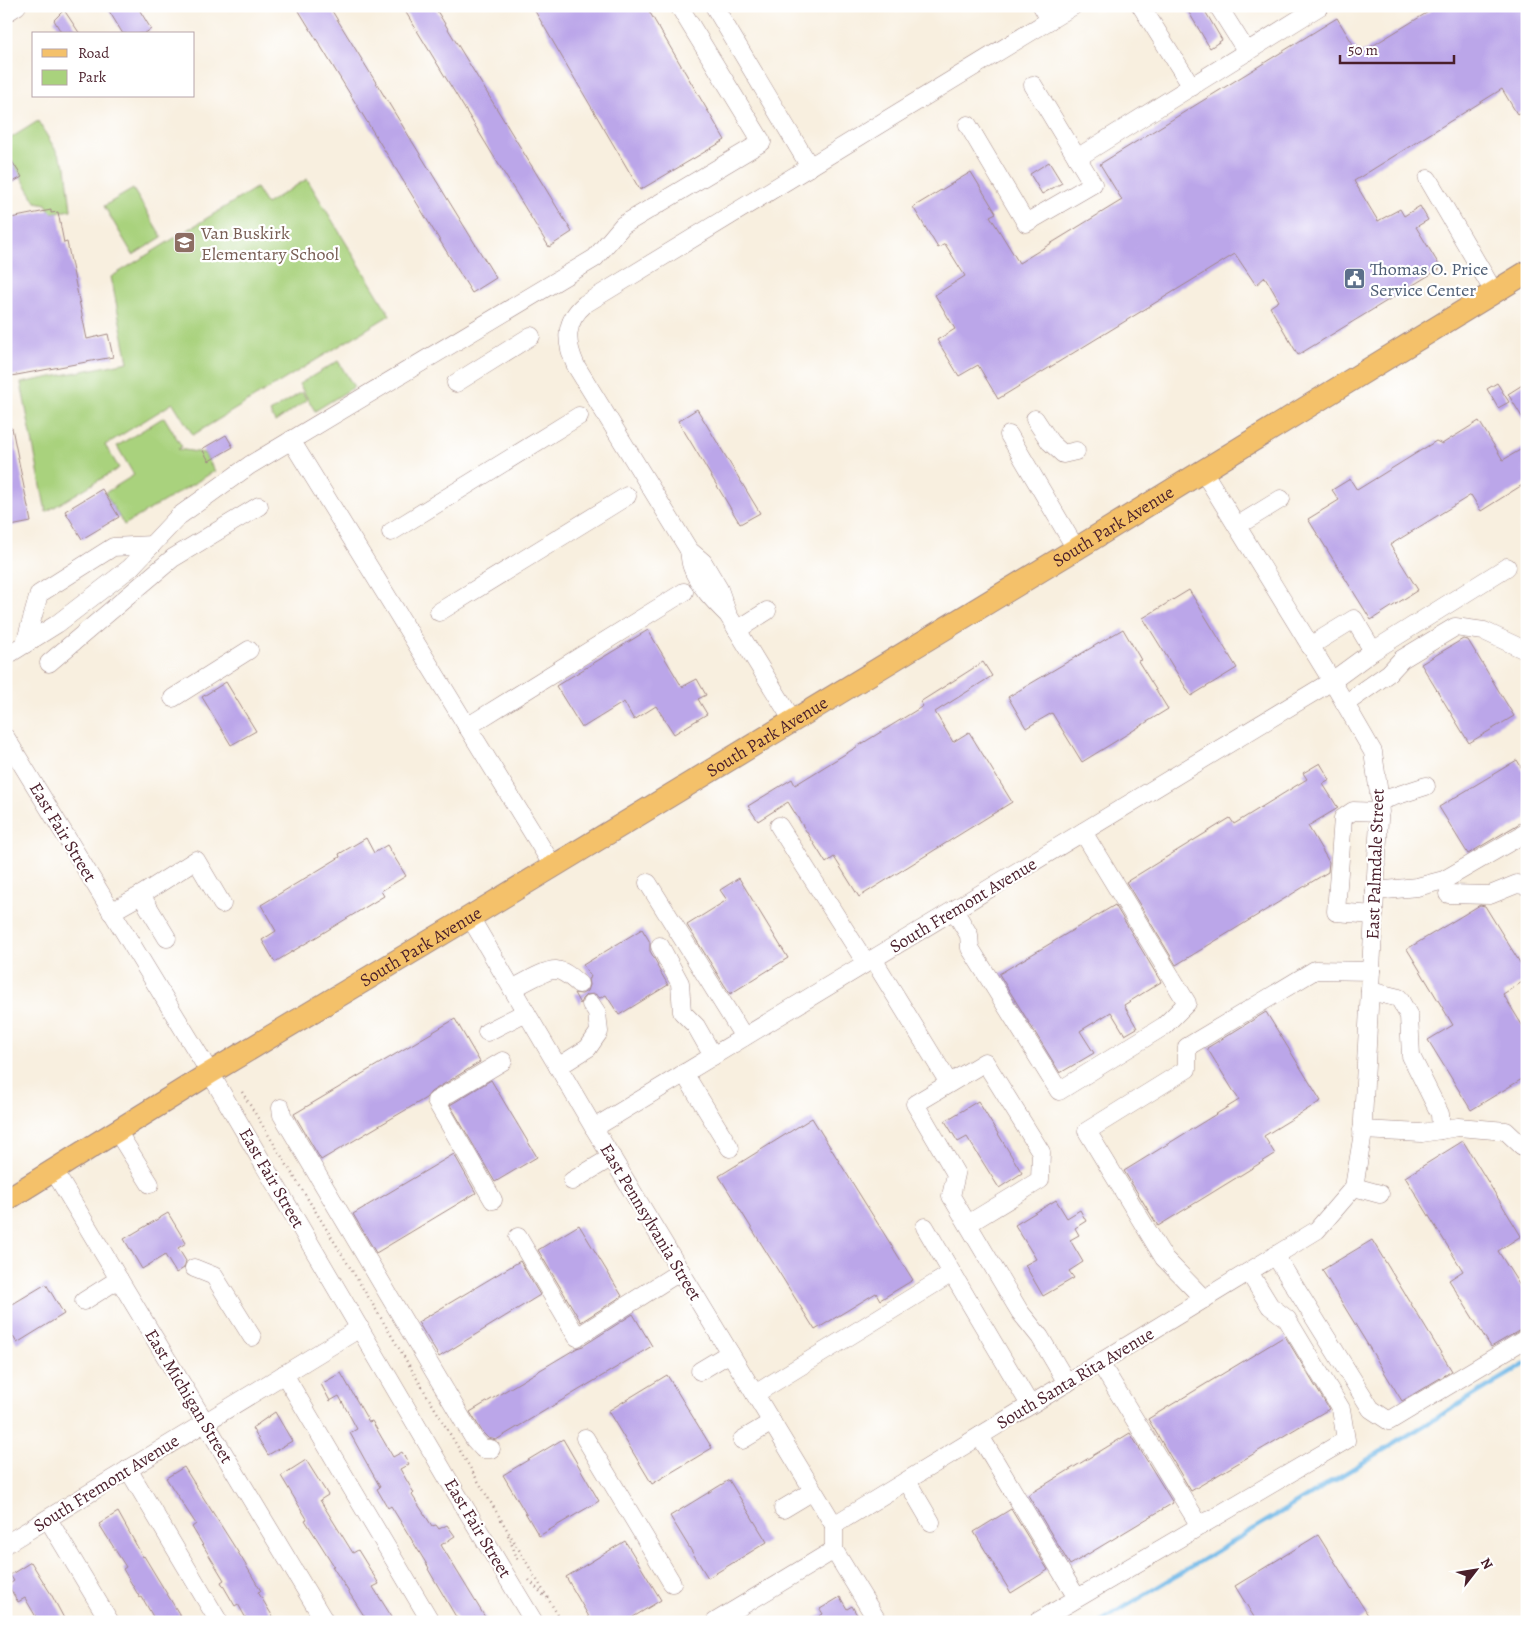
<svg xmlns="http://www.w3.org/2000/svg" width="1533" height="1628" viewBox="0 0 1533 1628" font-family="Alegreya,serif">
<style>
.green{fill:#a9d27d;stroke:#7a7854}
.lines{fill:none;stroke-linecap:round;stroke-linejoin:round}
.stream{stroke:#6fb8e7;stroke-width:4.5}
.building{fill:#bba6e9}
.minor-casing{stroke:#a18785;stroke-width:19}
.major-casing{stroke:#a18785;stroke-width:24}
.path{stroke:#a18785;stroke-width:2.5;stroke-dasharray:1 4;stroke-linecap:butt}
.minor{stroke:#fff;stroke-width:18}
.major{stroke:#f4c16b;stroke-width:22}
.labels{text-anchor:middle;stroke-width:4.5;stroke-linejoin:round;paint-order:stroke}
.education-label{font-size:18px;fill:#785e54;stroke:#fff;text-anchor:start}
.service-label{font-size:18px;fill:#4e5e75;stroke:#fff;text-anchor:start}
.street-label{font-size:18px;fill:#4a1f2b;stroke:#fff}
</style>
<rect width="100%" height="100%" fill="#fff"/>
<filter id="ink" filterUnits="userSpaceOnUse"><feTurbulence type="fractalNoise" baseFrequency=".02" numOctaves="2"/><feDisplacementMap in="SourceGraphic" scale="10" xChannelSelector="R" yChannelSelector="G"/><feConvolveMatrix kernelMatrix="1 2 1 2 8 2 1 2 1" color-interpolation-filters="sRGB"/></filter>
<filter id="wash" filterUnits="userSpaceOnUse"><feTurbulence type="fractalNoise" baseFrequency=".0096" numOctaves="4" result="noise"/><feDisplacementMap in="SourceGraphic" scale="20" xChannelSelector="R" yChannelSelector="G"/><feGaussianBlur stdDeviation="1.12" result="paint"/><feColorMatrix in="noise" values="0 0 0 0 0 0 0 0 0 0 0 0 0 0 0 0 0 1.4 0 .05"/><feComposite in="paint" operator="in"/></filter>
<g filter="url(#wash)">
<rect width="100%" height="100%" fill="#f8efdf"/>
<g class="green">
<polygon points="38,121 66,167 71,210 51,213 46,204 36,202 6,152 6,141"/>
<polygon points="307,179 390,315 193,435 173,403 105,445 119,468 46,512 21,383 128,362 111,277 256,188 266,204"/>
<polygon points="133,189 162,237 133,255 104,206"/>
<polygon points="338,361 354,387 315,411 299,384"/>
<polygon points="302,392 307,400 275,422 270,412"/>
<polygon points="164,417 182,447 178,449 204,453 215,471 124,525 105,493 134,475 117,446"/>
</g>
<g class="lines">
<polyline class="stream" points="1100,1622 1527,1363"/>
</g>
<g id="blocks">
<g class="building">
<polygon points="106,6 137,6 151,29 144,34 123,34"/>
<polygon points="296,6 329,6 496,278 472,293"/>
<polygon points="402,6 434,6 572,232 549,247"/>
<polygon points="532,6 646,6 725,140 640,190"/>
<polygon points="1185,6 1202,6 1222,40 1210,48"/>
<polygon points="1438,6 1527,6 1527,108 1517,114 1502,89 1354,181 1378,221 1400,209 1404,216 1420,206 1428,220 1416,227 1441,268 1298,355 1270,307 1279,301 1265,277 1256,285 1235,254 998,399 978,365 959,376 937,340 955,329 935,295 965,276 945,244 938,248 913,207 971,172 996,213 990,216 1019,263 1122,200 1100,164 1337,18 1359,54"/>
<polygon points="64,10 80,34 62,34 54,20"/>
<polygon points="6,152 22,177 6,186"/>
<polygon points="1049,162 1062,183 1042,194 1030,174"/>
<polygon points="51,210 51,213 58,212 64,243 67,242 87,339 108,334 113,357 6,377 6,244 10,244 6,219"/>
<polygon points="1527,382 1527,425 1508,394"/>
<polygon points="1497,383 1509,402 1498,408 1487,389"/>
<polygon points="697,409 760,513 740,524 678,421"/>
<polygon points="1479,421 1503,460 1527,446 1527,482 1481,511 1471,495 1390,545 1418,590 1371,620 1308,519 1339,500 1332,490 1350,479 1357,490 1436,441 1442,444"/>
<polygon points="12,428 31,522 6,527 6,429"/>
<polygon points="226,435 233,447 209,461 202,449"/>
<polygon points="102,489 119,517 82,539 65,511"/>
<polygon points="1189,590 1237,668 1191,696 1143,618"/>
<polygon points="1123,629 1141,660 1138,661 1168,709 1082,762 1052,713 1026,728 1008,697"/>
<polygon points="648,630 682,687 697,679 706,695 698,699 707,714 674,734 656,706 634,720 624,702 582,728 556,686"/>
<polygon points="1463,639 1468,640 1514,716 1469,743 1421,664"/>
<polygon points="983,662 992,676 935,712 953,742 969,732 1012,802 859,897 834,857 826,863 788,802 758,821 748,806 792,779 795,785 923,706 920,702"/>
<polygon points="226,682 256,731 231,745 202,697"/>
<polygon points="1517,760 1527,777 1527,819 1468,854 1439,807"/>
<polygon points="1320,763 1330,780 1323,784 1338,808 1308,826 1329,862 1328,872 1176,965 1126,882 1230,818 1234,824 1307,779 1303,773"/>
<polygon points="366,838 374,853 387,845 406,876 381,891 384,896 275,962 262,940 276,931 261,905 340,857 339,854"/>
<polygon points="739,878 788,958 730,994 687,925 727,900 720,890"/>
<polygon points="1115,905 1161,982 1124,1005 1137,1028 1125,1035 1111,1012 1080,1031 1094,1053 1060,1073 999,974"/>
<polygon points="1480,905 1485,906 1527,974 1527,979 1503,994 1527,1033 1527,1076 1471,1110 1428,1040 1453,1025 1407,949"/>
<polygon points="642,929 650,942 650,951 658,965 657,966 668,985 619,1015 606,995 600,998 595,994 586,995 582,999 580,1004 574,993 582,994 587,991 589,985 588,979 591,977 583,965"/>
<polygon points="1266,1012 1321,1101 1264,1136 1275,1154 1158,1226 1124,1171 1239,1100 1207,1048"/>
<polygon points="455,1019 480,1062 431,1092 426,1098 321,1160 294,1114"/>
<polygon points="491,1080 537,1157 495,1182 450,1105"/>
<polygon points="978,1101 1022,1173 999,1188 967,1137 958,1142 945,1121"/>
<polygon points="812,1118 913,1280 880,1300 876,1293 815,1330 719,1176"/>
<polygon points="1463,1141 1521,1236 1498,1251 1527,1297 1527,1327 1522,1329 1491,1347 1449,1280 1463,1271 1405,1177"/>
<polygon points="454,1154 476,1193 376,1253 353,1214"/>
<polygon points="1056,1200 1067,1218 1080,1210 1086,1221 1075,1228 1079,1235 1070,1240 1083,1262 1069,1271 1074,1278 1043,1296 1025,1265 1036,1259 1015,1225"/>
<polygon points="168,1213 186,1243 178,1248 186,1261 184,1268 176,1273 165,1255 142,1269 124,1239"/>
<polygon points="579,1225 622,1296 581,1322 538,1250"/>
<polygon points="1372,1240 1452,1371 1402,1401 1322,1270"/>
<polygon points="520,1261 540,1295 439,1357 418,1322"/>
<polygon points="46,1284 64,1314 17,1343 6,1325 6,1308"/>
<polygon points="633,1314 652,1346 496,1440 488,1438 483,1433 470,1412 577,1348 583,1346"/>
<polygon points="1285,1336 1329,1409 1191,1491 1148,1419"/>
<polygon points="341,1373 369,1422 372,1421 393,1457 402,1452 409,1464 400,1469 414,1493 412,1495 432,1526 436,1525 439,1529 447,1525 455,1536 441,1545 488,1622 459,1622 428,1569 429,1568 391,1506 388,1508 377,1489 380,1487 350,1433 357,1429 339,1396 330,1401 321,1384"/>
<polygon points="667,1375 712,1448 652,1484 608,1411"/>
<polygon points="275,1412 292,1441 268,1455 252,1428"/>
<polygon points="1130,1433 1173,1503 1070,1565 1028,1495"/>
<polygon points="563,1439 599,1501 539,1536 503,1475"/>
<polygon points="306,1460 328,1495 320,1500 353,1553 358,1550 379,1584 373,1587 395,1622 368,1622 332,1566 334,1566 305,1520 307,1519 281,1476"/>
<polygon points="184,1467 241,1557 261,1591 258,1592 276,1622 248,1622 238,1604 235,1606 221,1582 224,1580 192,1527 196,1524 166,1478"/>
<polygon points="729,1480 767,1542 708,1578 670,1516"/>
<polygon points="1011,1509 1048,1570 1011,1593 974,1532"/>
<polygon points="118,1512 143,1557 144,1556 184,1622 156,1622 142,1597 140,1598 123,1569 126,1567 99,1524"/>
<polygon points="1318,1535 1368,1615 1358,1622 1257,1622 1235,1586"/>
<polygon points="625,1541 661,1600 625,1622 592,1622 566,1577"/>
<polygon points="31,1562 51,1594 66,1622 39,1622 25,1598 18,1602 8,1585 14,1581 10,1575"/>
<polygon points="840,1597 847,1609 852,1606 861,1622 809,1622 823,1614 820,1609"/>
</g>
</g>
</g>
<g filter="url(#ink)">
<use href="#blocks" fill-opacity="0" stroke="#a18785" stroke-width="1"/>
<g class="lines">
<defs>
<g id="minor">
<polyline points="714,6 810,167"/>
<polyline points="1042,6 1050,20"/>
<polyline points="1141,6 1192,87"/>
<polyline points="1218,6 1247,52"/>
<polyline points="6,13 17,6"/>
<polyline points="968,125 1026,223 1093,184 1033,85"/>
<polyline points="1077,158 1320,6"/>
<polyline points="1428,179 1494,292"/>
<polyline points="456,383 531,336"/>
<polyline points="1035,419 1050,442 1063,454 1076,451"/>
<polyline points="1009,435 1076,549"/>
<polyline points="291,440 553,866"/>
<polyline points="1237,526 1281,499"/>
<polyline points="391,532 579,416"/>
<path d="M689,550L576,366C565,342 564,322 585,304L1073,6"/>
<polyline points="439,612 627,496"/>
<path d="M728,615C715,602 698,585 692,567C690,562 690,556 689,550L703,562L719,589L728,615L793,721"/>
<polyline points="737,630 767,611"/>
<polyline points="25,644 39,594 113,547 152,545"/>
<polyline points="1310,646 1354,619 1373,651 1507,567"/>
<polyline points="6,656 57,624 130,568 179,516 250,465 595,258 623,225 762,142 679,6"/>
<polyline points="49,663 173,558 259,506"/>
<polyline points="173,698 249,650"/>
<polyline points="1345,704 1389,673 1402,659 1455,627 1484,631 1527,651"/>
<polyline points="467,727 684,592"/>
<polyline points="6,738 210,1073 455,1491 534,1622"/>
<polyline points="1380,801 1426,786"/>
<polyline points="779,826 866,963"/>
<polyline points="648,883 744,1037"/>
<polyline points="1375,891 1417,887 1444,880 1527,832"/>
<polyline points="1448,894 1490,895 1517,884 1527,886"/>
<polyline points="954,910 969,935 970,948 1059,1091 1164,1026 1187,1003 1083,832"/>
<polyline points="111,912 141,895"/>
<polyline points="1374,915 1336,912 1343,818 1353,811 1380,812"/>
<polyline points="470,917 594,1128 834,1525"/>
<polyline points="167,938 141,895 196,860 222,904"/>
<polyline points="660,946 680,983 682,1012 696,1026 713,1056"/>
<polyline points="873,959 949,1083"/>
<path d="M512,989C522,984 546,969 556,970C565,971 573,979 579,984"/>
<polyline points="1370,991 1399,998 1409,1016 1411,1056 1440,1114 1441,1130"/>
<polyline points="487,1032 526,1012"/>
<polyline points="558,1067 588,1048 599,1032 597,1013 591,1004"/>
<polyline points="684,1073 730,1148"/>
<polyline points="281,1108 282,1115 474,1439 483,1449 491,1449"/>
<polyline points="594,1128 1332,681 1373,651"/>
<polyline points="1362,1130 1422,1133 1458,1127 1506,1131 1522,1146"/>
<polyline points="117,1131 150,1184"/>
<polyline points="54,1171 325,1622"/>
<polyline points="572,1181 612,1157"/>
<polyline points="1354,1187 1380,1194"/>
<polyline points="493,1200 436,1101 503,1061"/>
<polyline points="968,1224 1040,1180 1041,1152 985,1062 915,1104 956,1174 951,1196 1020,1312 1040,1337 1067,1383"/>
<polyline points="925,1227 952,1273"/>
<polyline points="518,1237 577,1337 681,1271"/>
<polyline points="1275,1255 1371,1409 1389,1421 1527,1338"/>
<polyline points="194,1268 214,1276 252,1337"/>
<polyline points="1204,1299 1164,1258 1087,1131 1187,1069 1187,1047 1315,970 1371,971"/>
<polyline points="84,1301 119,1279"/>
<polyline points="1100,1363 1200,1526"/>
<polyline points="700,1371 730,1353"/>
<polyline points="284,1374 431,1622"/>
<polyline points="755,1394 952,1273 1030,1405"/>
<polyline points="980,1436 1077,1598"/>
<polyline points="585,1438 672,1583"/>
<polyline points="742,1440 772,1422"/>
<polyline points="128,1469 219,1622"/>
<polyline points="907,1481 931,1522"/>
<polyline points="783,1509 813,1491"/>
<polyline points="48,1519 110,1622"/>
<polyline points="834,1525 1317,1230 1354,1187 1362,1139 1380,801 1373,752 1332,681 1203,471"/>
<polyline points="834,1525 834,1550 878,1622"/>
<polyline points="6,1544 360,1328"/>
<polyline points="715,1622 834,1550"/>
<polyline points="1037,1622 1346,1440 1341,1409 1287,1319 1270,1306 1249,1272"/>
</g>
<g id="major">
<path id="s1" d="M6,1200L210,1073L470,917L1076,549L1527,272"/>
</g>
</defs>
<use href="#minor" class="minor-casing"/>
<use href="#major" class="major-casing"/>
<g class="path">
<polyline points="242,1092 375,1308 562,1622"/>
<polyline points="508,1535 519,1563"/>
<polyline points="529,1580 546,1598"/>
</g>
<use href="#minor" class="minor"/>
<use href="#major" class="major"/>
</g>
</g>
<defs>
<symbol id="school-square" viewBox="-11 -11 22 22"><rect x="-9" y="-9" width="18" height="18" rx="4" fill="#8d6e63" stroke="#fff"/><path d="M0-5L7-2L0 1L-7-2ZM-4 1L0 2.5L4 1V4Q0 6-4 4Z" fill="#fff"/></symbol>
<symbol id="civic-square" viewBox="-11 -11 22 22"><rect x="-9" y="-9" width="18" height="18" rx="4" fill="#5c6f8a" stroke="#fff"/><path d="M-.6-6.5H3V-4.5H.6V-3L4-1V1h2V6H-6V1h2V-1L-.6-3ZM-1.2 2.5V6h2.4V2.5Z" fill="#fff"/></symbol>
</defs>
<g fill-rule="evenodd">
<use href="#school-square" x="172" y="230" width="25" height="25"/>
<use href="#civic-square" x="1342" y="266" width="25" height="25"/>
</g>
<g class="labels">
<g class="education-label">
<text x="201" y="239">Van Buskirk<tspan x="201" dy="21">Elementary School</tspan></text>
</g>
<g class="service-label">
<text x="1370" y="275">Thomas O. Price<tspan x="1370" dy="21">Service Center</tspan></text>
</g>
<g class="street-label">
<text dy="6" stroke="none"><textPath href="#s1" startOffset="1296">South Park Avenue</textPath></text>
<text dy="6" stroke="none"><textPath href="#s1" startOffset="891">South Park Avenue</textPath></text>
<text transform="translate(63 832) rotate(59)" y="6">East Fair Street</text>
<text transform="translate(1375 864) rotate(-88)" y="6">East Palmdale Street</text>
<text transform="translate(963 905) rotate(-31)" y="6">South Fremont Avenue</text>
<text dy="6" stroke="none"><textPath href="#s1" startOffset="486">South Park Avenue</textPath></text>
<text transform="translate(272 1178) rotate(60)" y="6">East Fair Street</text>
<text transform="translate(651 1222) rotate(59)" y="6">East Pennsylvania Street</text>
<text transform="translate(1075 1378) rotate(-31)" y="6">South Santa Rita Avenue</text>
<text transform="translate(189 1396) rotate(59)" y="6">East Michigan Street</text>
<text transform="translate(106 1483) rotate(-32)" y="6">South Fremont Avenue</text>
<text transform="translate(478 1528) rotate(59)" y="6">East Fair Street</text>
</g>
</g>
<rect width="1533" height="1628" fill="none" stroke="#fff" stroke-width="25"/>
<rect x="32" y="32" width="162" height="65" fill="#ffffff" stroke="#b7a5aa"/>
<rect x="42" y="49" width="25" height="8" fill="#f4c16b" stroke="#b7a5aa"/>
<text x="78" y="58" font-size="15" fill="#4a1f2b">Road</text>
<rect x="42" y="70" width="25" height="15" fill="#a9d27d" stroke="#b7a5aa"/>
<text x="78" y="82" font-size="15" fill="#4a1f2b">Park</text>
<g transform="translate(1476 1570) rotate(59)" stroke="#ffffff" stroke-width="4" paint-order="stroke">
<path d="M0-4L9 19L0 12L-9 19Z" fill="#4a1f2b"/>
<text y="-8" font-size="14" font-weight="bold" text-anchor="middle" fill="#4a1f2b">N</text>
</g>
<path d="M1340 55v8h114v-8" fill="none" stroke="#4a1f2b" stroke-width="2.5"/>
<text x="1348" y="55" font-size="15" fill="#4a1f2b" stroke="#ffffff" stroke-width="4" paint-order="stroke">50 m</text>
</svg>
